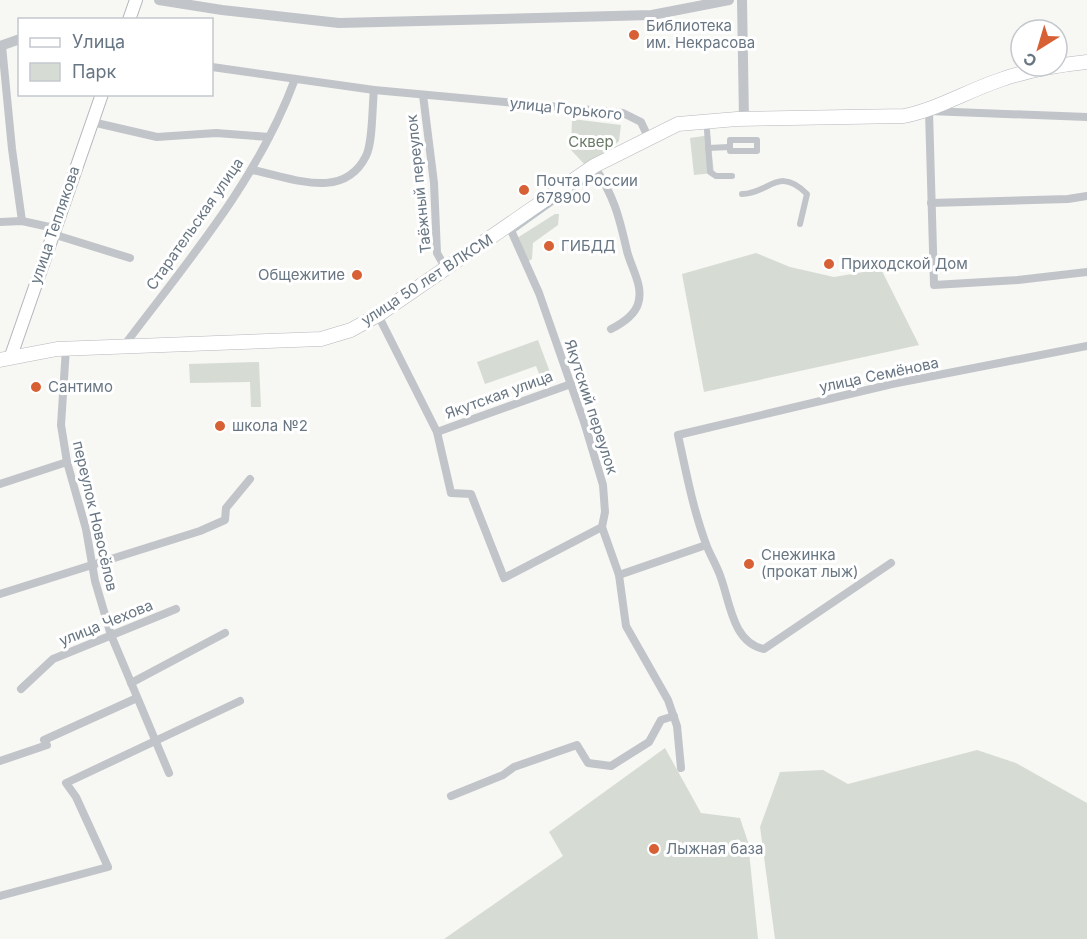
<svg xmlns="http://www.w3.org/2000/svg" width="1087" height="939" viewBox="0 0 1087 939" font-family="Inter,sans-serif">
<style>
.green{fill:#d6dcd4}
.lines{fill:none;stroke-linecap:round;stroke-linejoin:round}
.stream{stroke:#bac3c8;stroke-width:2}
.secondary-casing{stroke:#b3b8bc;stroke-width:14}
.primary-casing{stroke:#b4b8bc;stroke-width:15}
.pedestrian{stroke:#c1c4c8;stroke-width:6}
.minor{stroke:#c1c4c8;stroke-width:8}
.tertiary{stroke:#c1c4c8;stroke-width:10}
.secondary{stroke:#fff;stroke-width:12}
.primary{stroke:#fff;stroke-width:14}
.poi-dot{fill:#d76034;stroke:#fff;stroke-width:2}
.labels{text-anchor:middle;stroke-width:6;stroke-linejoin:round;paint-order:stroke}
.poi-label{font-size:15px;fill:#687683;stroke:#fff;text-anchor:start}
.street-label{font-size:15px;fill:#687683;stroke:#fff}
.park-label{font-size:15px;fill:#6a7b66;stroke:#fff}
</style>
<rect width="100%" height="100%" fill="#f7f7f4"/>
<g class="green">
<polygon points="572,119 621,125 619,141 588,168 571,150"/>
<polygon points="710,135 714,173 694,175 690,138"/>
<polygon points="555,214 559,214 558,225 533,243 532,259 527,262 517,238"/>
<polygon points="756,253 790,267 834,277 881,269 919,345 704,392 682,274"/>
<polygon points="538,340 554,383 544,386 536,366 485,384 477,362"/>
<polygon points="259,362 261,407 251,407 250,382 190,383 189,364"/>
<polygon points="665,748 701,813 740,818 748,842 758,939 444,939 563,856 549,832"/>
<polygon points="977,750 1016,763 1087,803 1087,939 775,939 760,827 780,772 823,770 848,784"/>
</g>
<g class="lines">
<g class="stream">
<polyline points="568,195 592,177"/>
<polyline points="515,231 560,199"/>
</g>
<defs>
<g id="secondary">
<polyline points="129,20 136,0"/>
<polyline points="11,356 102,94"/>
</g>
<path id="primary" d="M0,360L57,349L321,339L351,330L378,315L594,166L678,124L737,119L904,116C938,109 967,91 1000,80C1028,70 1058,65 1087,62"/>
</defs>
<use href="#secondary" class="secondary-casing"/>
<use href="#primary" class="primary-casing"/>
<g class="pedestrian">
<polyline points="707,130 710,172 716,176 732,176"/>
<rect x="730" y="140" width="27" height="11"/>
<polyline points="708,148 729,147"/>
<path d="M742,194C769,194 778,165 807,194L800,224"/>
</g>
<g class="minor">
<polyline points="2,46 12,149 22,221"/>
<polyline points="212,67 374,90 623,113 641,122 648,137"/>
<polyline points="423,95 434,183 437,253 446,269"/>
<polyline points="1087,117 929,111 934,285 1018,280 1087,272"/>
<polyline points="92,122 157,137 216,133 269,137"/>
<path d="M594,166C614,196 619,216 627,251C631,268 644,286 638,304C634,316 621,324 611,329"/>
<path d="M252,170C291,177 343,202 366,156C373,142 372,107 374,90"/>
<polyline points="931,203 1068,199 1087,196"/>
<polyline points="0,222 22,221 54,228 59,236 130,258"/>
<polyline points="509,226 539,293 585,425 603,485 605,512 602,527 619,575 626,626 668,700 677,726 681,768"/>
<polyline points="378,315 437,432 451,493 471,494 504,578 602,527"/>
<path d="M123,347C187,262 258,180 295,79"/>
<polyline points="66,348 61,425 67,462 86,529 95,581 111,635 169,773"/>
<polyline points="437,432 571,384"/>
<polyline points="0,484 67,462"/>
<path d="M891,563L764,649C733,643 730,603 721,578C717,566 710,555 706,544C693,509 686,472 678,435L892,384L1087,346"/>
<polyline points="619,575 706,545"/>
<polyline points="0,594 200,531 225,520 226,508 250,479"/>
<polyline points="131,683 225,633"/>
<polyline points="21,689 53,659 176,609"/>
<polyline points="44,740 137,698"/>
<polyline points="0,761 47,745"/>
<polyline points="451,796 503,775 514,767 577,745 588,763 611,766 649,742 661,720 674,716"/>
<polyline points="0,896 108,867 76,797 66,783 240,701"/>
</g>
<g class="tertiary">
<polyline points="159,0 222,10 339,23 652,15 729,0"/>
<polyline points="742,0 744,119"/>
<polyline points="0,46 20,39"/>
</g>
<use href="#secondary" class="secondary"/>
<use href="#primary" class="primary"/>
</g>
<g class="poi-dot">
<circle cx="634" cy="35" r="6"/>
<circle cx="524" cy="190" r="6"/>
<circle cx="549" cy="246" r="6"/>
<circle cx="829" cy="264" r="6"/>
<circle cx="357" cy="275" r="6"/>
<circle cx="36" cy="387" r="6"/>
<circle cx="220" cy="426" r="6"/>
<circle cx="749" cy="564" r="6"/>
<circle cx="654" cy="849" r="6"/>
</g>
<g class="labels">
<g class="poi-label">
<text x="646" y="31">Библиотека<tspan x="646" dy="17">им. Некрасова</tspan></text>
<text x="536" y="186">Почта России<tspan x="536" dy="17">678900</tspan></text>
<text x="561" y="251">ГИБДД</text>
<text x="841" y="269">Приходской Дом</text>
<text x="345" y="280" text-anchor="end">Общежитие</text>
<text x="48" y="392">Сантимо</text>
<text x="232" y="431">школа №2</text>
<text x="761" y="560">Снежинка<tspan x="761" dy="17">(прокат лыж)</tspan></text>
<text x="666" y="854">Лыжная база</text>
</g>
<g class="street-label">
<text transform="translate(566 109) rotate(6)" y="5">улица Горького</text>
<text transform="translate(419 184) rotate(-96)" y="5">Таёжный переулок</text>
<text transform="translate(195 224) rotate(-55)" y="5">Старательская улица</text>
<text transform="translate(55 225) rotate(-71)" y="5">улица Теплякова</text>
<text transform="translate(427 280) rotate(-33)" y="5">улица 50 лет ВЛКСМ</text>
<text transform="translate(879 375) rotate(-12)" y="5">улица Семёнова</text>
<text transform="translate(499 395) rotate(-20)" y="5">Якутская улица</text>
<text transform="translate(591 407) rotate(72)" y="5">Якутский переулок</text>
<text transform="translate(95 516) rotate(77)" y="5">переулок Новосёлов</text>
<text transform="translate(106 623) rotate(-22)" y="5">улица Чехова</text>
</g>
<g class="park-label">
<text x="591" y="147">Сквер</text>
</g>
</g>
<rect x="18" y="18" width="195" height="78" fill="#ffffff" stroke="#c3c8cd" stroke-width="1.5"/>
<rect x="30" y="38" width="30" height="9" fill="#ffffff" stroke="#c3c8cd" stroke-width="1.5"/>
<text x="72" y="48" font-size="18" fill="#687683">Улица</text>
<rect x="30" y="63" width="30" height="18" fill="#d6dcd4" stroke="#c3c8cd" stroke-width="1.5"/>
<text x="72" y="78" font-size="18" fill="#687683">Парк</text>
<g transform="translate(1039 48) rotate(217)"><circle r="28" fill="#ffffff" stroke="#c3c8cd" stroke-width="1.5"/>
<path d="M0-4.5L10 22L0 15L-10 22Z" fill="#d76034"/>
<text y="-9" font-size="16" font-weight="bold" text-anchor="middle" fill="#687683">С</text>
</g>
</svg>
